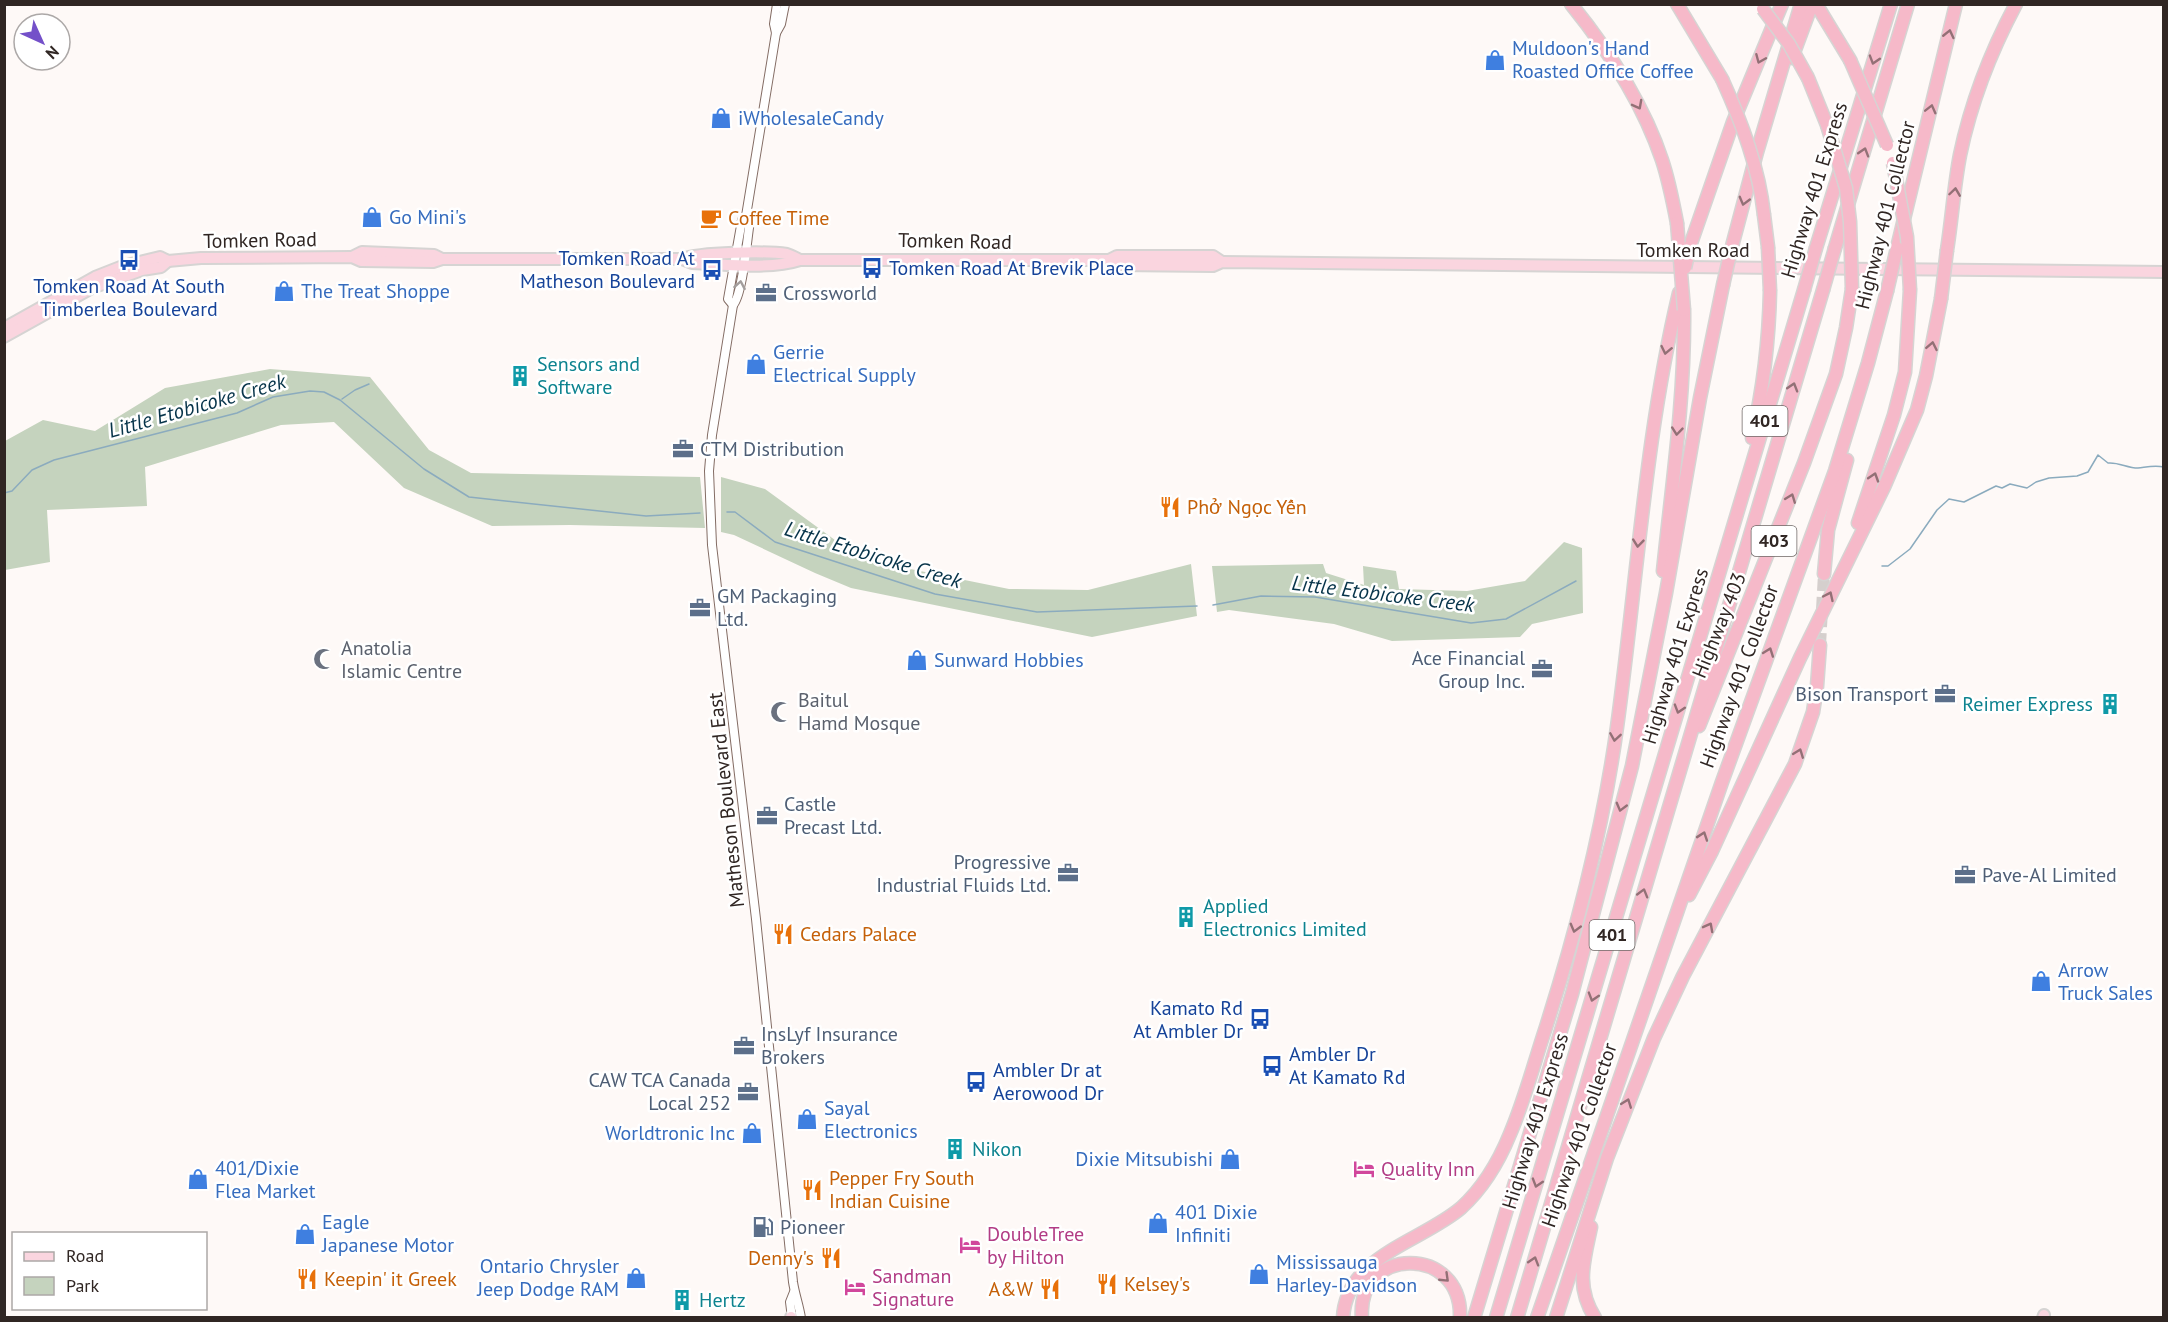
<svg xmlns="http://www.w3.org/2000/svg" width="2168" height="1322" viewBox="0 0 2168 1322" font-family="'PT Sans',sans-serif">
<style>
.green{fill:#c5d3be}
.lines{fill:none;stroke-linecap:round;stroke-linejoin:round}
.stream{stroke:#8babbe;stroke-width:1.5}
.highway-tunnel{stroke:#d5cfcd;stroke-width:12;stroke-dasharray:12 6;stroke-linecap:butt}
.minor-casing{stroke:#836c64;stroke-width:10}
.major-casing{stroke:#d6d4d3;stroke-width:14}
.highway-casing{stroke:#d6d4d3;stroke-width:15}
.minor{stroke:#fff;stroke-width:8}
.major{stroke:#fad5df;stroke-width:10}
.highway{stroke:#f6b9c9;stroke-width:12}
.highway-bridge-casing{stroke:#d6d4d3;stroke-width:15;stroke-linecap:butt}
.highway-bridge{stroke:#f6b9c9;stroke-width:12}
.oneway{stroke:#937076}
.oneway2{stroke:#a29d9c}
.labels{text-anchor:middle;stroke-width:5;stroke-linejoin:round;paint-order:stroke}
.shield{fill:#fff;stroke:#6e6765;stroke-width:1.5}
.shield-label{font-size:18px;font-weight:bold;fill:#302623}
.shop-label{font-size:20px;fill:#366cbe;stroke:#fff;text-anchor:start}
.street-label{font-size:20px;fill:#302623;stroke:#fff}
.food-label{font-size:20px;fill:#c56008;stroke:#fff;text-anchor:start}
.transit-label{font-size:20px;fill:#164399;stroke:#fff;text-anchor:start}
.service-label{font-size:20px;fill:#4e5e75;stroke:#fff;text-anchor:start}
.culture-label{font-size:20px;fill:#0d838f;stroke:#fff;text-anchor:start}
.worship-label{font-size:20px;fill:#5b616d;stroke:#fff;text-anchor:start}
.hotel-label{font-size:20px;fill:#b23c85;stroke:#fff;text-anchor:start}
.water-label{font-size:21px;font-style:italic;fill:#07344a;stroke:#fff}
</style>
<rect width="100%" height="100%" fill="#fef9f7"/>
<g class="green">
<polygon points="270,369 370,377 429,450 471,473 700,477 705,528 570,525 492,526 404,488 334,422 281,425 145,467 147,506 47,510 50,562 5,570 5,441 43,420 95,431 165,388"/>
<polygon points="721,477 765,489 861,559 1009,589 1088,590 1191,564 1197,616 1092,637 851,588 815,573 734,535 721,532"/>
<polygon points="1564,542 1582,548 1583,613 1532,624 1520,637 1392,641 1334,624 1229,610 1217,612 1212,566 1323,564 1326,573 1364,585 1363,566 1396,571 1399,589 1467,591 1525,581"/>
</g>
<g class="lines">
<g class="stream">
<polyline points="342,399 355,390 369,384"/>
<polyline points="4,493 12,491 32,470 54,460 237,413 273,397 310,391 324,392 340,400 424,469 469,497 646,516 700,513"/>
<polyline points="727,512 735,512 775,542 935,594 1037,612 1197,606"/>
<path d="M1882,566H1888L1910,549L1937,510L1949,499L1964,502L1996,486L2002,488L2010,484L2027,488L2036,482L2049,478L2077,476L2088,472L2098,455L2108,463C2119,462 2127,468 2138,468C2147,467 2154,465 2164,467"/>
<polyline points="1213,605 1261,596 1315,597 1471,623 1506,619 1576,581"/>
</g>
<polyline class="highway-tunnel" points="1820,645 1824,574"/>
<defs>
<g id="minor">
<polyline points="776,33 781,24 785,4"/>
<path d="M746,216L750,221C747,238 743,294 733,305L712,435L709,471L712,545L756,919L793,1282C795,1295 799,1305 801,1318"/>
<polyline points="733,305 728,299 742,220 746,216 776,33 774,24 777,4"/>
<polyline points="792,1318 790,1302 794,1292"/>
</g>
<g id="major">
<polyline points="352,257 362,252 434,255 442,259"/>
<path d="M682,259L692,263C725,264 769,270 800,260H1109L1117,265L1213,266L1222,262L2164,272"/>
<polyline points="1109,260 1117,256 1213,256 1222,262"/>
<path d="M4,328L95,277L123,266L160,257L168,261L201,258L352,257L361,261L433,262L442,259H682C700,252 767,251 787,254C791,255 796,258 800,260"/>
<polyline points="4,337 92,288 142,270 161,267 168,261"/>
<polyline points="791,1318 791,1317"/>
<polyline points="2043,1318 2044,1315"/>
</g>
<g id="highway">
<path d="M1571,4C1609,51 1643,103 1662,160C1669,181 1673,202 1677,223"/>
<polyline points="1677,4 1722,79"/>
<polyline points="1816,4 1850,60"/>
<polyline points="1792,58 1812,4"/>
<polyline points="1808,78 1827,125"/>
<polyline points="1764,215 1768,247"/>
<polyline points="1690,246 1733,122 1782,4"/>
<polyline points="1816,248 1891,4"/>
<polyline points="1835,248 1908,4"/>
<polyline points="1897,248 1956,4"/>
<polyline points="1731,250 1757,152 1801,4"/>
<path d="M1947,250C1952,218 1954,186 1960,155C1971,102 1991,51 2016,4"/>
<path d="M1752,438C1763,390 1769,340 1770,291"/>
<polyline points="1858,523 1894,415 1905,372 1910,290"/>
<path d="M1663,571C1672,485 1685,397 1684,310"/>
<polyline points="1824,574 1828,530 1847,460"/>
<polyline points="1699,726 1804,463 1836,374 1846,328 1852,289"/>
<polyline points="1689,895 1712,851 1800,658 1884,487 1917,410 1926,376 1941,299"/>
<path d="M1591,1227C1584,1261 1575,1286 1595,1318"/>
<path d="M1343,1318C1346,1256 1421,1242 1461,1208C1483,1188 1499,1161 1510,1134C1525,1099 1534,1063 1546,1027C1577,929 1603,829 1617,727C1637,582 1645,436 1679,293"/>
<path d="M1362,1318C1356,1246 1463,1244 1460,1318"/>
<polyline points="1474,1318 1572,994 1632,766 1666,593 1700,398 1723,285"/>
<polyline points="1496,1318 1804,290"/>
<polyline points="1517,1318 1823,290"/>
<polyline points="1537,1318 1722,782 1835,471 1868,363 1887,291"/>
<polyline points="1556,1318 1607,1158 1654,1038 1683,976 1795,764 1813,712 1817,686 1820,645"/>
</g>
</defs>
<use href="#minor" class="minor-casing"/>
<use href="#major" class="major-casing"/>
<use href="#highway" class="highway-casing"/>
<use href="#minor" class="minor"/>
<use href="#major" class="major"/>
<use href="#highway" class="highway"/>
<defs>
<g id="highway-bridge">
<polyline points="1763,9 1789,44 1808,78"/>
<polyline points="1850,60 1887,145"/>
<path d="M1722,79C1742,123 1759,168 1764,215"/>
<polyline points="1827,125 1846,188 1850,222 1852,289"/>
<polyline points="1893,163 1907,237 1910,290"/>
<polyline points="1677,223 1684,310"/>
<polyline points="1768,247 1770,291"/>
<polyline points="1685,268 1690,246"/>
<polyline points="1723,285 1731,250"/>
<polyline points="1804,290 1816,248"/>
<polyline points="1823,290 1835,248"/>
<polyline points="1887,291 1897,248"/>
<polyline points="1941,299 1947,250"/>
</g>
</defs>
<use href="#highway-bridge" class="highway-bridge-casing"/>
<use href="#highway-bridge" class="highway-bridge"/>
</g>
<defs><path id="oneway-chevron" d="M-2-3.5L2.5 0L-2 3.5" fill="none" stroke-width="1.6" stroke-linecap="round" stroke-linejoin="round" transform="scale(1.5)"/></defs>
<g class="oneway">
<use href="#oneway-chevron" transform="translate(1949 34) rotate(-77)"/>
<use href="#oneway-chevron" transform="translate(1760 59) rotate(113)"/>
<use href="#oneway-chevron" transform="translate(1874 60) rotate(107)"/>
<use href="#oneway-chevron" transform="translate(1638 105) rotate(62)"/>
<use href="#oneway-chevron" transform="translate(1931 109) rotate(-76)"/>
<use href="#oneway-chevron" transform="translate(1864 152) rotate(-73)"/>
<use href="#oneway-chevron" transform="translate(1955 192) rotate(-82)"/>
<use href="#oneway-chevron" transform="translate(1744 201) rotate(105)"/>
<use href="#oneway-chevron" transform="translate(1932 346) rotate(-79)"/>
<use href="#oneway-chevron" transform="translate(1666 350) rotate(102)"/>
<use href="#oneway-chevron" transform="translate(1793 387) rotate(-73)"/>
<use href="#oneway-chevron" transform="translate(1677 431) rotate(96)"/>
<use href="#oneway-chevron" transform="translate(1874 477) rotate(-72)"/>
<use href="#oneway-chevron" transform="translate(1791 498) rotate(-69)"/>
<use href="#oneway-chevron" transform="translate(1638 543) rotate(96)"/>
<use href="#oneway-chevron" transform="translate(1829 596) rotate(-65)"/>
<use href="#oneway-chevron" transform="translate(1769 652) rotate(-70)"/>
<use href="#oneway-chevron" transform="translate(1679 709) rotate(107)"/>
<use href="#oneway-chevron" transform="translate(1615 737) rotate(99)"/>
<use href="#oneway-chevron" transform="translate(1799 753) rotate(-69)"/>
<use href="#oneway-chevron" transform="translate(1621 807) rotate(105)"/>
<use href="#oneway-chevron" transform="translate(1703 836) rotate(-71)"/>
<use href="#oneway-chevron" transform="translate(1643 893) rotate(-74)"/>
<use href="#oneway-chevron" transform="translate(1709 927) rotate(-62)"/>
<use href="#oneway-chevron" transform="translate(1575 928) rotate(105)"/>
<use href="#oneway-chevron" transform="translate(1593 997) rotate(107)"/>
<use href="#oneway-chevron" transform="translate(1627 1103) rotate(-69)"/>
<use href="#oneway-chevron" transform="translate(1537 1183) rotate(107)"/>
<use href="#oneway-chevron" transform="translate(1534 1261) rotate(-73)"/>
<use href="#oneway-chevron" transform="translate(1445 1278) rotate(44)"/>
</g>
<use class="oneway2" href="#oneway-chevron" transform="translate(740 285) rotate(-80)"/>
<defs>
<symbol id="shop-bare" viewBox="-9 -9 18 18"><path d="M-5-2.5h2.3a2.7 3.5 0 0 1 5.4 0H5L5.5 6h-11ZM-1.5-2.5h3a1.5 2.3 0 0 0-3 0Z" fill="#3f7fe0" stroke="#fff" stroke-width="2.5" paint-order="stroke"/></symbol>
<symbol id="cafe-bare" viewBox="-9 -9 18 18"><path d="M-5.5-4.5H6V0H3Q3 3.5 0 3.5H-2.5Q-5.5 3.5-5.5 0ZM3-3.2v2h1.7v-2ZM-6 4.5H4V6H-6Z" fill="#e8710a" stroke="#fff" stroke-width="2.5" paint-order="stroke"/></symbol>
<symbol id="bus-bare" viewBox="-9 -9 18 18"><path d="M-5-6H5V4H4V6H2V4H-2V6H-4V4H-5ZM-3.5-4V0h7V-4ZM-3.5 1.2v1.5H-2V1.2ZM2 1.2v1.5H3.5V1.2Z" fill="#1a4fb4" stroke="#fff" stroke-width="2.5" paint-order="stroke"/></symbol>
<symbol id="office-bare" viewBox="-9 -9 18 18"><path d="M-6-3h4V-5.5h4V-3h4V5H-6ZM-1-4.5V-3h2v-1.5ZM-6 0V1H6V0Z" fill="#5c6f8a" stroke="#fff" stroke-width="2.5" paint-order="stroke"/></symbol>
<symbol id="building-bare" viewBox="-9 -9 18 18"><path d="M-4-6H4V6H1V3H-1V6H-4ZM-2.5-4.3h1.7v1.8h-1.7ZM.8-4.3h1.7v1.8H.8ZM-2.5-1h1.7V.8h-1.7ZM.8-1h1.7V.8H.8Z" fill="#0f9aa8" stroke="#fff" stroke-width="2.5" paint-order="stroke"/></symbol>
<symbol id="restaurant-bare" viewBox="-9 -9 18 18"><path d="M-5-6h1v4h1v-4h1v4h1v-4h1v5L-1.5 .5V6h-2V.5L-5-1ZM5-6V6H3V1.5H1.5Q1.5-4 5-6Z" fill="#e8710a" stroke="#fff" stroke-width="2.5" paint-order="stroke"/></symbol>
<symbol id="mosque-bare" viewBox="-9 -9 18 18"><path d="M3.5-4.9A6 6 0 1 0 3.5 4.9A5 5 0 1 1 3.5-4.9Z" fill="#6b7280" stroke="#fff" stroke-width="2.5" paint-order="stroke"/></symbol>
<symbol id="hotel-bare" viewBox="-9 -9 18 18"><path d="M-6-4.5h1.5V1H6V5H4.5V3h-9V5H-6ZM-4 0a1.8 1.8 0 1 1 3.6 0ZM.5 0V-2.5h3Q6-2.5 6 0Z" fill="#d1479c" stroke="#fff" stroke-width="2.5" paint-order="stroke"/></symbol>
<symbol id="fuel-bare" viewBox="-9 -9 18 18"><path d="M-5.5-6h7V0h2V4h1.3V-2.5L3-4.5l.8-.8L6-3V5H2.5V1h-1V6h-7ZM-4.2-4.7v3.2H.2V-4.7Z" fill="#5c6f8a" stroke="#fff" stroke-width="2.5" paint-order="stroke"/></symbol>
</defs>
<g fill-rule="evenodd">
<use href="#shop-bare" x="1480" y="45" width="30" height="30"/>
<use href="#shop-bare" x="706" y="103" width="30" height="30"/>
<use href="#shop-bare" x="357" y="202" width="30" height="30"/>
<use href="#cafe-bare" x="696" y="203" width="30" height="30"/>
<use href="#bus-bare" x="114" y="245" width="30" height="30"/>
<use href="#bus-bare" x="857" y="253" width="30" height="30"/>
<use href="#bus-bare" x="697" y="255" width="30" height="30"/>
<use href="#shop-bare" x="269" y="276" width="30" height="30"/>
<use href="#office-bare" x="751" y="278" width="30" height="30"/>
<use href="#shop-bare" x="741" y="349" width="30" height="30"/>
<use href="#building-bare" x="505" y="361" width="30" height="30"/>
<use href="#office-bare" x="668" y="434" width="30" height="30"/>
<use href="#restaurant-bare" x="1155" y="492" width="30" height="30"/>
<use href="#office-bare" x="685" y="593" width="30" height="30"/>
<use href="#mosque-bare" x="309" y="644" width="30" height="30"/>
<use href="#shop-bare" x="902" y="645" width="30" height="30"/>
<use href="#office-bare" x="1527" y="654" width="30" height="30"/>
<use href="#office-bare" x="1930" y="679" width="30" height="30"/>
<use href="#building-bare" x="2095" y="689" width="30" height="30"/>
<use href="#mosque-bare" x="766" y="697" width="30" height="30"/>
<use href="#office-bare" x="752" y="801" width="30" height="30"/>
<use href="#office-bare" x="1053" y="858" width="30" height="30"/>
<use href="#office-bare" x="1950" y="860" width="30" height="30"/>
<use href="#building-bare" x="1171" y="902" width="30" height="30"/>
<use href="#restaurant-bare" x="768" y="919" width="30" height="30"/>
<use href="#shop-bare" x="2026" y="966" width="30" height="30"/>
<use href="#bus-bare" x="1245" y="1004" width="30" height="30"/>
<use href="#office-bare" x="729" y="1031" width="30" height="30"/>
<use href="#bus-bare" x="1257" y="1051" width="30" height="30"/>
<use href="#bus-bare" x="961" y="1067" width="30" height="30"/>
<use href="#office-bare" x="733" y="1077" width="30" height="30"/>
<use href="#shop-bare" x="792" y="1104" width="30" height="30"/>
<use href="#shop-bare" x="737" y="1118" width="30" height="30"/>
<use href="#building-bare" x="940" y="1134" width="30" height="30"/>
<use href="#shop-bare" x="1215" y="1144" width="30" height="30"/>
<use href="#hotel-bare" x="1349" y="1154" width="30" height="30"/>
<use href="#shop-bare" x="183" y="1164" width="30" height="30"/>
<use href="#restaurant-bare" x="797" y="1175" width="30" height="30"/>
<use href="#shop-bare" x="1143" y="1208" width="30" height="30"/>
<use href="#fuel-bare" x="748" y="1212" width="30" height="30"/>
<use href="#shop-bare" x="290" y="1219" width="30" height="30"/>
<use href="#hotel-bare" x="955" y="1230" width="30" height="30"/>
<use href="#restaurant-bare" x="816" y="1243" width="30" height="30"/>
<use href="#shop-bare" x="1244" y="1259" width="30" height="30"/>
<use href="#shop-bare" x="621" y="1263" width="30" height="30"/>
<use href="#restaurant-bare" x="292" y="1264" width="30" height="30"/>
<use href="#restaurant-bare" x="1092" y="1269" width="30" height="30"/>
<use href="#hotel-bare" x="840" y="1272" width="30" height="30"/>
<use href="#restaurant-bare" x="1035" y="1274" width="30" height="30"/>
<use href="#building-bare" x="667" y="1285" width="30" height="30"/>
</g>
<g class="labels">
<g class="shield">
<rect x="1742.5" y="406" width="45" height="30" rx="4.5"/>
<rect x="1751.5" y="526" width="45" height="30" rx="4.5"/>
<rect x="1589.5" y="920" width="45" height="30" rx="4.5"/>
</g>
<g class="shield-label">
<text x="1765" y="427">401</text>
<text x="1774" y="547">403</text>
<text x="1612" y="941">401</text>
</g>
<g class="shop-label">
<text x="1512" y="55">Muldoon's Hand<tspan x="1512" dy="23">Roasted Office Coffee</tspan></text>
<text x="738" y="125">iWholesaleCandy</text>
<text x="389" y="224">Go Mini's</text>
<text x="301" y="298">The Treat Shoppe</text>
<text x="773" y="359">Gerrie<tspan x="773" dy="23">Electrical Supply</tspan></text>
<text x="934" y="667">Sunward Hobbies</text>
<text x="2058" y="977">Arrow<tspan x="2058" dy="23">Truck Sales</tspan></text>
<text x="824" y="1115">Sayal<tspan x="824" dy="23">Electronics</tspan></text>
<text x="735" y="1140" text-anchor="end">Worldtronic Inc</text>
<text x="1213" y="1166" text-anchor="end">Dixie Mitsubishi</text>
<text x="215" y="1175">401/Dixie<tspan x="215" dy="23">Flea Market</tspan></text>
<text x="1175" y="1219">401 Dixie<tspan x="1175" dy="23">Infiniti</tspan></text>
<text x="322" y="1229">Eagle<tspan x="322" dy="23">Japanese Motor</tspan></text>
<text x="1276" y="1269">Mississauga<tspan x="1276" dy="23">Harley-Davidson</tspan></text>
<text x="619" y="1273" text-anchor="end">Ontario Chrysler<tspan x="619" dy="23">Jeep Dodge RAM</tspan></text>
</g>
<g class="street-label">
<text transform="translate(1814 190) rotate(-73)" y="7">Highway 401 Express</text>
<text transform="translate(1885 215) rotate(-76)" y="7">Highway 401 Collector</text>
<text transform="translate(260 240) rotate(-1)" y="7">Tomken Road</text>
<text transform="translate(955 241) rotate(1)" y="7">Tomken Road</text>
<text x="1693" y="257">Tomken Road</text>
<text transform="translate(1719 625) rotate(-68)" y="7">Highway 403</text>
<text transform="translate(1675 656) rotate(-73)" y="7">Highway 401 Express</text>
<text transform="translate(1739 676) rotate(-70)" y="7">Highway 401 Collector</text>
<text transform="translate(726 800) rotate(-96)" y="7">Matheson Boulevard East</text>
<text transform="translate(1535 1121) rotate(-73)" y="7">Highway 401 Express</text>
<text transform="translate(1579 1135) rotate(-71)" y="7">Highway 401 Collector</text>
</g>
<g class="food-label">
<text x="728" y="225">Coffee Time</text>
<text x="1187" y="514">Phở Ngọc Yến</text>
<text x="800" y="941">Cedars Palace</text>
<text x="829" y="1185">Pepper Fry South<tspan x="829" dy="23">Indian Cuisine</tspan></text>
<text x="814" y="1265" text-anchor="end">Denny's</text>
<text x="324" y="1286">Keepin' it Greek</text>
<text x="1124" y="1291">Kelsey's</text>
<text x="1033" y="1296" text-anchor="end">A&amp;W</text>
</g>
<g class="transit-label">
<text x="695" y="265" text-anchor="end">Tomken Road At<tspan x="695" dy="23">Matheson Boulevard</tspan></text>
<text x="889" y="275">Tomken Road At Brevik Place</text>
<text x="129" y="293" text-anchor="middle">Tomken Road At South<tspan x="129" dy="23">Timberlea Boulevard</tspan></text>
<text x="1243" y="1015" text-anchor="end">Kamato Rd<tspan x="1243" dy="23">At Ambler Dr</tspan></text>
<text x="1289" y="1061">Ambler Dr<tspan x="1289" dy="23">At Kamato Rd</tspan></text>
<text x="993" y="1077">Ambler Dr at<tspan x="993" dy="23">Aerowood Dr</tspan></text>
</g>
<g class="service-label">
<text x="783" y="300">Crossworld</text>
<text x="700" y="456">CTM Distribution</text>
<text x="717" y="603">GM Packaging<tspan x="717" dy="23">Ltd.</tspan></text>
<text x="1525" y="665" text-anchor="end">Ace Financial<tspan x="1525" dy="23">Group Inc.</tspan></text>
<text x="1928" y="701" text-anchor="end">Bison Transport</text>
<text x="784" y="811">Castle<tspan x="784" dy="23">Precast Ltd.</tspan></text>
<text x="1051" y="869" text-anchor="end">Progressive<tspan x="1051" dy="23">Industrial Fluids Ltd.</tspan></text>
<text x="1982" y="882">Pave-Al Limited</text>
<text x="761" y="1041">InsLyf Insurance<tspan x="761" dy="23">Brokers</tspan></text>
<text x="731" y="1087" text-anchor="end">CAW TCA Canada<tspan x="731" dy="23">Local 252</tspan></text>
<text x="780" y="1234">Pioneer</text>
</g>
<g class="culture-label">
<text x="537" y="371">Sensors and<tspan x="537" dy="23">Software</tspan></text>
<text x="2093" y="711" text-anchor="end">Reimer Express</text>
<text x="1203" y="913">Applied<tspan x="1203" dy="23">Electronics Limited</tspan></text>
<text x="972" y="1156">Nikon</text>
<text x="699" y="1307">Hertz</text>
</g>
<g class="worship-label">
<text x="341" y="655">Anatolia<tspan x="341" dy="23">Islamic Centre</tspan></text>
<text x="798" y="707">Baitul<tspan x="798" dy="23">Hamd Mosque</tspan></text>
</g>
<g class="hotel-label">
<text x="1381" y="1176">Quality Inn</text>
<text x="987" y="1241">DoubleTree<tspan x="987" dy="23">by Hilton</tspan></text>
<text x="872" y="1283">Sandman<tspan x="872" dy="23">Signature</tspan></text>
</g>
<g class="water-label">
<text transform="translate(197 406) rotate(-16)" y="7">Little Etobicoke Creek</text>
<text transform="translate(873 555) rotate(17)" y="7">Little Etobicoke Creek</text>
<text transform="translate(1383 594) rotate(7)" y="7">Little Etobicoke Creek</text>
</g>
</g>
<rect width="2168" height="1322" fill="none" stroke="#302623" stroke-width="12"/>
<rect x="12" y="1232" width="195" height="78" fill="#ffffff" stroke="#aca8a7" stroke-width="1.5"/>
<rect x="24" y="1252" width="30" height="9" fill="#fad5df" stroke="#aca8a7" stroke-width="1.5"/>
<text x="66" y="1262" font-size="18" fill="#302623">Road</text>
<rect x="24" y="1277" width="30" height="18" fill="#c5d3be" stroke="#aca8a7" stroke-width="1.5"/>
<text x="66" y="1292" font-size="18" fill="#302623">Park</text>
<g transform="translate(42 42) rotate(135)"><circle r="28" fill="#ffffff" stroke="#aca8a7" stroke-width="1.5"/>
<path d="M0-4.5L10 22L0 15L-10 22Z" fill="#7450c9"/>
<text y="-9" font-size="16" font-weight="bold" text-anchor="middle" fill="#302623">N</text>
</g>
</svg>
